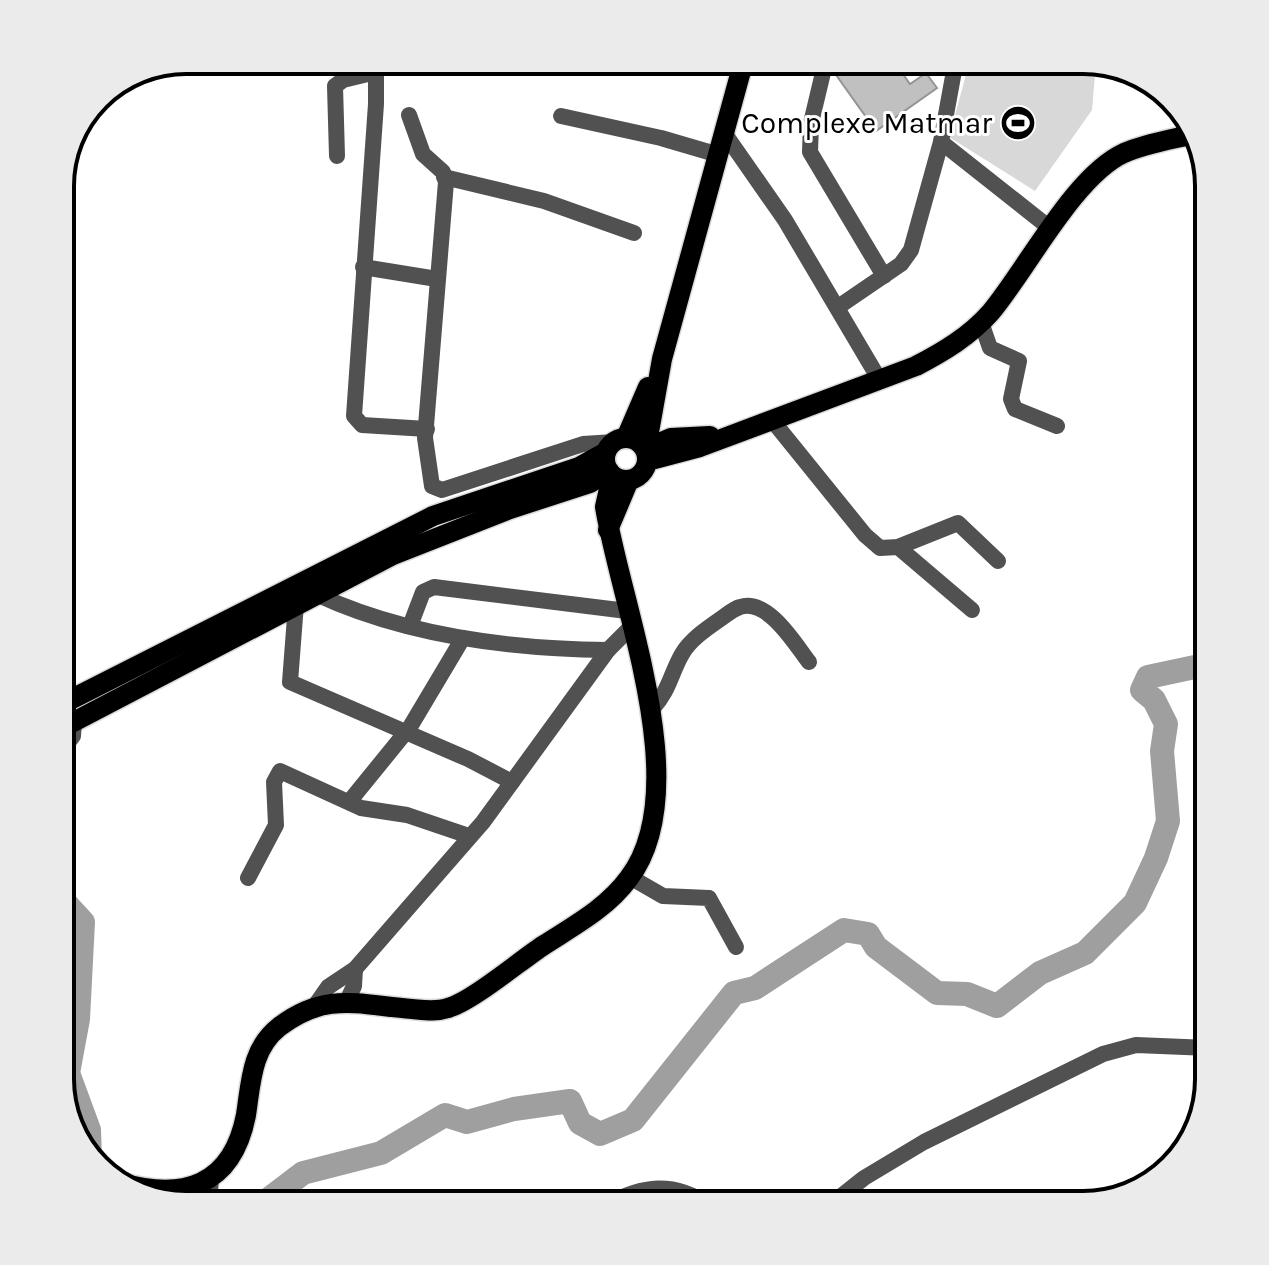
<svg xmlns="http://www.w3.org/2000/svg" width="1269" height="1265" viewBox="0 0 1269 1265" font-family="Karla,sans-serif">
<style>
.garden{fill:#d8d8d8}
.lines{fill:none;stroke-linecap:round;stroke-linejoin:round}
.river{stroke:#9f9f9f;stroke-width:24}
.building{fill:#c0c0c0;stroke:#959595;stroke-width:2}
.major-casing{stroke:#dbdbdb;stroke-width:23}
.minor{stroke:#515151;stroke-width:16}
.major{stroke:#000;stroke-width:20}
.labels{text-anchor:middle;stroke-width:6;stroke-linejoin:round;paint-order:stroke}
.poi-label{font-size:30px;fill:#000;stroke:#fff;text-anchor:end}
.rim{fill:none;stroke:#000;stroke-width:4}
</style>
<rect width="100%" height="100%" fill="#fff"/>
<polygon class="garden" points="970,60 1096,63 1092,110 1035,191 949,137"/>
<g class="lines">
<g class="river">
<polyline points="60,897 83,922 78,1019 68,1073 89,1130 90,1159"/>
<polyline points="261,1205 303,1173 381,1153 445,1115 467,1122 514,1109 570,1101 580,1123 600,1134 633,1120 734,993 755,988 844,930 868,934 876,947 937,993 967,994 997,1006 1040,973 1085,953 1135,903 1156,858 1168,821 1162,751 1166,724 1154,700 1142,690 1148,677 1209,664"/>
</g>
</g>
<polygon class="building" points="837,60 893,60 910,84 926,73 937,88 876,131 834,72"/>
<g class="lines">
<defs>
<g id="major">
<polyline points="626,438 648,387"/>
<circle cx="626" cy="459" r="21"/>
<polyline points="641,444 649,432 662,359 744,60"/>
<polyline points="645,449 671,438 710,436"/>
<path d="M647,461L700,447L916,366C943,352 970,336 991,312C1027,269 1074,176 1124,153C1145,144 1169,140 1190,135"/>
<polyline points="608,530 629,480"/>
<polyline points="60,705 433,516 579,467 606,452"/>
<polyline points="60,729 393,555 510,509 590,483 609,471"/>
<path d="M119,1182C182,1201 232,1187 246,1115C251,1083 251,1049 279,1027C326,991 359,1005 412,1009C424,1010 436,1012 448,1008C471,1002 521,960 544,945C575,925 607,908 629,878C696,789 621,606 605,507L612,475"/>
</g>
</defs>
<use href="#major" class="major-casing"/>
<g class="minor">
<polyline points="376,60 376,104 354,416 362,425 427,429"/>
<polyline points="826,60 811,123 810,152 884,276"/>
<polyline points="409,115 423,154 443,172 446,182 425,438 432,486 442,490 583,444 614,442"/>
<polyline points="561,116 661,138 719,155"/>
<polyline points="725,134 785,220 879,379"/>
<polyline points="941,142 1051,229"/>
<polyline points="337,156 335,86 343,80 376,72"/>
<polyline points="444,177 544,201 634,233"/>
<polyline points="363,267 437,279"/>
<polyline points="838,307 901,264 911,250 941,142 956,60"/>
<polyline points="981,322 990,348 1019,361 1011,399 1015,409 1057,426"/>
<polyline points="772,420 865,535 880,548 898,547 958,523 998,561"/>
<polyline points="898,547 972,610"/>
<path d="M316,594C406,636 509,649 608,650"/>
<polyline points="292,597 296,604 290,682 468,759 512,782"/>
<polyline points="410,626 423,592 434,587 627,611"/>
<path d="M653,708C669,691 671,673 682,654C690,640 706,629 719,620C725,616 733,609 740,607C768,598 795,644 809,662"/>
<polyline points="60,753 73,736 74,722"/>
<polyline points="349,802 410,727 463,638"/>
<polyline points="630,877 663,896 709,898 736,947"/>
<polyline points="248,878 276,825 274,782 280,771 361,808 407,815 469,836"/>
<polyline points="347,1001 354,986 355,969"/>
<polyline points="314,1007 328,987 355,969 483,822 608,650 632,626"/>
<polyline points="209,1205 211,1179"/>
<path d="M607,1205C642,1185 674,1181 708,1205"/>
<polyline points="830,1205 864,1178 924,1142 1103,1054 1136,1045 1209,1048"/>
</g>
<use href="#major" class="major"/>
</g>
<defs>
<symbol id="stadium-disc" viewBox="-11 -11 22 22"><circle r="9.5" fill="#000" stroke="#fff"/><path d="M0-5a6.5 5 0 1 0 0 10a6.5 5 0 1 0 0-10ZM-3.5-1.8h7v3.6h-7Z" fill="#fff"/></symbol>
</defs>
<g fill-rule="evenodd">
<use href="#stadium-disc" x="998" y="103" width="40" height="40"/>
</g>
<g class="labels">
<g class="poi-label">
<text x="992" y="133">Complexe Matmar</text>
</g>
</g>
<path d="M0 0H1269V1265H0ZM186 74H1083A112 112 0 0 1 1195 186V1079A112 112 0 0 1 1083 1191H186A112 112 0 0 1 74 1079V186A112 112 0 0 1 186 74Z" fill="#ebebeb" fill-rule="evenodd"/>
<path class="rim" d="M186 74H1083A112 112 0 0 1 1195 186V1079A112 112 0 0 1 1083 1191H186A112 112 0 0 1 74 1079V186A112 112 0 0 1 186 74Z"/>
</svg>
